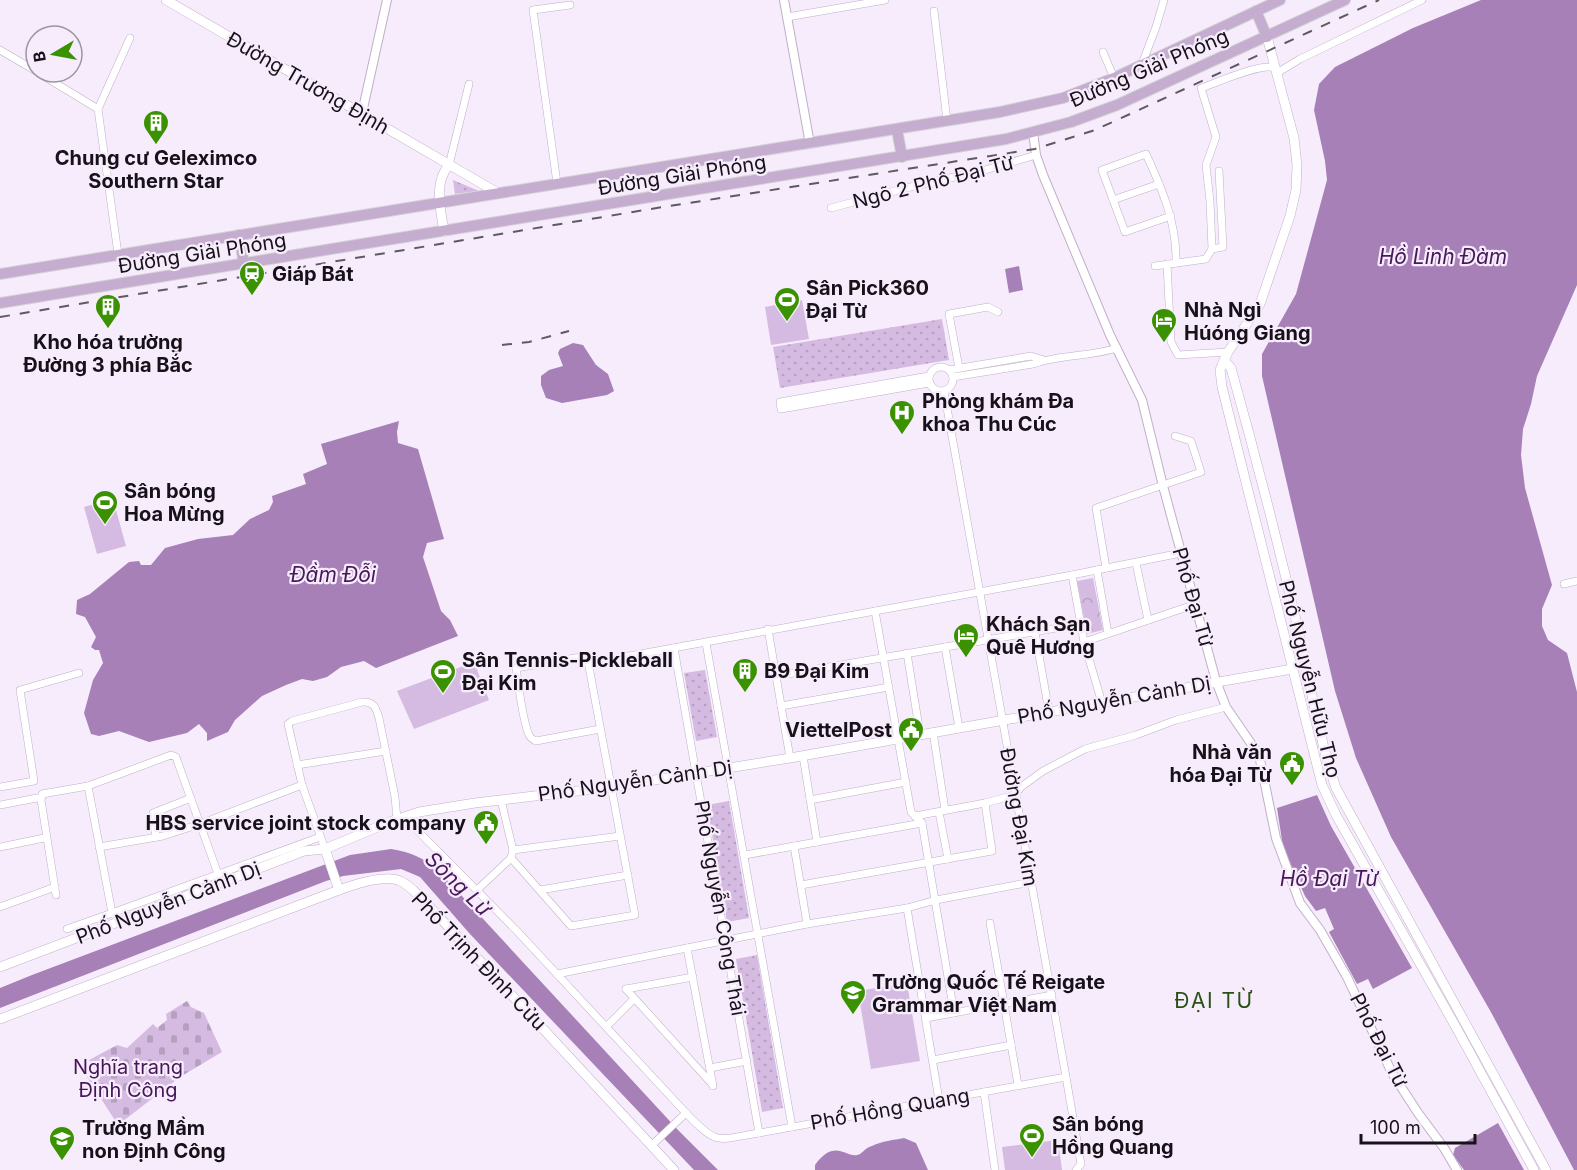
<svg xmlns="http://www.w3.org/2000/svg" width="1577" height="1170" viewBox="0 0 1577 1170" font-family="Inter,sans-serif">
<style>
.grass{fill:url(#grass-dots)}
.cemetery{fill:url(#cemetery-stones)}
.park{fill:url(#park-crowns)}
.pitch{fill:#d5bbe1}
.water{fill:#a680b7}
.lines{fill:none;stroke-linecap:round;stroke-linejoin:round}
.minor-casing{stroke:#c0afc8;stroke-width:8}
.tertiary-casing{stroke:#c0afc8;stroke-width:10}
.secondary-casing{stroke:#c0afc8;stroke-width:10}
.primary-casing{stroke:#d5d4d6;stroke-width:12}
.minor{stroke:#fff;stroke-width:7}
.tertiary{stroke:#fff;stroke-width:8}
.secondary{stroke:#fff;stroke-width:9}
.primary{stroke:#c4adce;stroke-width:10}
.rail{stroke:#605964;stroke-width:2;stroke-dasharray:10 10;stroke-linecap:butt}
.labels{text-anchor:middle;stroke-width:4.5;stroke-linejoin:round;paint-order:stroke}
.street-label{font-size:20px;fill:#17111a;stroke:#f7ecfc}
.poi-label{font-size:20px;font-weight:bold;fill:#17111a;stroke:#f7ecfc;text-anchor:start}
.park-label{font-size:20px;fill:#451558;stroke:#f7ecfc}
.water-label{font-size:21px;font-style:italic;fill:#48185b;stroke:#f7ecfc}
.neighbourhood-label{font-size:21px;letter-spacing:1.5px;fill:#275115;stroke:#f7ecfc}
</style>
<defs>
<pattern id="grass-dots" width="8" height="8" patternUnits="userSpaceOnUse" patternTransform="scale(1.5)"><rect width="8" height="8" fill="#d5bbe1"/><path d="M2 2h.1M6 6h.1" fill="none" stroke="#b6a0c0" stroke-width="1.8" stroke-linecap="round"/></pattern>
<pattern id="cemetery-stones" width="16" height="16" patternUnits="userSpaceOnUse" patternTransform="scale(1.5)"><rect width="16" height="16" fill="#d5bbe1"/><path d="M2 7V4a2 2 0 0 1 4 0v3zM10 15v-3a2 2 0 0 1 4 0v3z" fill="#b6a0c0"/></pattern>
<pattern id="park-crowns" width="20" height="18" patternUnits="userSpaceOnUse" patternTransform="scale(1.5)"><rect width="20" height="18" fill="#d5bbe1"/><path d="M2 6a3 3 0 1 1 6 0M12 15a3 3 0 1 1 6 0" fill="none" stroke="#b6a0c0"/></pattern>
</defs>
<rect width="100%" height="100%" fill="#f7ecfc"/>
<g class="grass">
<polygon points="453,180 479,191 455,194"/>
<polygon points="942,319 949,360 780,388 773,347"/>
<polygon points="705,670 717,737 696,741 684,673"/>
<polygon points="729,801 749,918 727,922 707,805"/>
<polygon points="757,955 783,1108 762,1112 736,959"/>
</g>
<polygon class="cemetery" points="187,1001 191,1007 204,1013 222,1052 180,1077 118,1125 87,1077 95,1069 89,1060 117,1045 127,1048 153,1024 157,1028 167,1020 166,1014"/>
<polygon class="park" points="1093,578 1103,630 1087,634 1077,581"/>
<g class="pitch">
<polygon points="802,300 809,339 771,345 765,307"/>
<polygon points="113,499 126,546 97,554 84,507"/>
<polygon points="474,662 489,700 414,729 397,691"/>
<polygon points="907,983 920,1061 871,1069 858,991"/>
<polygon points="1058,1140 1062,1170 1005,1170 1002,1147"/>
</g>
<g class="water">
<polygon points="1481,0 1577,0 1577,285 1537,376 1531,404 1523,429 1521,455 1525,488 1552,585 1542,609 1542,626 1548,640 1567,653 1577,692 1577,1170 1574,1170 1492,1014 1391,837 1356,758 1335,691 1262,376 1262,354 1296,294 1327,180 1325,161 1314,110 1319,84 1335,67 1413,28"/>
<polygon points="1019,266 1023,290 1009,293 1005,269"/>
<polygon points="573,343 583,345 596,365 608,374 614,391 607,395 562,403 546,398 541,385 541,376 549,370 563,366 558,353 560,349"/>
<polygon points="399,421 397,432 398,443 418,449 444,539 427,543 423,557 441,611 450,620 458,636 376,668 364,661 341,667 327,677 313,681 302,679 286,685 262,696 235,720 228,732 207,741 207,733 199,724 187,733 149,742 119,731 99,736 91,734 84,713 93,680 103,663 99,650 95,650 91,647 96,637 85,617 76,614 77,600 90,594 129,562 139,561 141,565 151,565 165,548 198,539 233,535 250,519 269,510 273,502 272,496 306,484 303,474 327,464 321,444"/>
<polygon points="1317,795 1331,826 1412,968 1373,989 1368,979 1357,984 1329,932 1334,929 1325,908 1316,911 1305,896 1283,847 1277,808"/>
<path d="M391,849C410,852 422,857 437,869L678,1130L718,1170H694L470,934L420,877L401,869L343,876L326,881L0,1008V988L32,975L350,855Z"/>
<polygon points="1498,1123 1524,1170 1464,1170 1453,1155 1455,1148"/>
<path d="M904,1138L916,1143L928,1170H815V1165C836,1136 847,1161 860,1154C864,1151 867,1147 872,1146C882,1141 894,1140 904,1138Z"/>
</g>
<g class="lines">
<defs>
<g id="minor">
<polyline points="934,11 947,121"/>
<polyline points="787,17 885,0"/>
<polyline points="0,50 36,71"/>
<polyline points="1103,52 1114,78"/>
<polyline points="1142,64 1156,27 1164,0"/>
<polyline points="37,72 98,109"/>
<polyline points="1277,73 1300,59 1422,0"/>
<polyline points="449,165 469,84"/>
<polyline points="557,183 533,10 570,5"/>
<polyline points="1113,200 1159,184"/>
<polyline points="831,208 906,188 985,170 1036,155"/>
<path d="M1171,216L1125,232L1102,170L1146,154C1162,189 1177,223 1176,263"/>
<polyline points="1212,249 1223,247 1219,171"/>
<polyline points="118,254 98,109 130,38"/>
<polyline points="1167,264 1171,342 1178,355 1228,352"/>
<path d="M1155,266L1206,259L1212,249L1210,201L1206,165L1216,137L1201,88C1216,83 1262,62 1275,68"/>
<circle cx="941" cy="379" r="12"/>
<polyline points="959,368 949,314 988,307 998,312"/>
<polyline points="949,370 1031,356 1044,360"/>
<polyline points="929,376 780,402 781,409 929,383"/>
<path d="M953,377L1033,364C1060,354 1090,357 1117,348"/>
<polyline points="944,391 1066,1077 1081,1164 1076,1170"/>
<polyline points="1136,563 1148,620"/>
<polyline points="1106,568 1096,508 1201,472 1191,441 1175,436"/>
<polyline points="1097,570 1108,633"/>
<polyline points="1072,575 1084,642 1102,703"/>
<polyline points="1564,584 1577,581"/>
<polyline points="875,611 911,812 922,823 954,1013"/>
<polyline points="768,629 790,758"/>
<polyline points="1035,632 1049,712"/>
<polyline points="1084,642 1196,604"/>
<polyline points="706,643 792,1127"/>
<polyline points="945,647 959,728"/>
<polyline points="674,648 759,1133"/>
<polyline points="907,653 920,734"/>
<polyline points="602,661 1072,575 1181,553"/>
<polyline points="776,676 1080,624"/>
<polyline points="781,706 889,687"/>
<polyline points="933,732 945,810"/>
<polyline points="803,756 817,842"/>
<polyline points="297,765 386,751"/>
<polyline points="0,787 34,781 20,690 79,673"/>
<polyline points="810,800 906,782"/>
<polyline points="0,805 37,798"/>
<polyline points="939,812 948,859"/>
<polyline points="915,816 985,803 1015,795 1021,787 1043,771 1085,749 1136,735 1176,720 1226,707"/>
<polyline points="156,837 153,813 191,798"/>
<polyline points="794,846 807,924"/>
<polyline points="0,847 44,838"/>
<polyline points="99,847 163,836 200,824 302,785"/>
<path d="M325,849L302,785L288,724L292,721L362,702C374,701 376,708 379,718L395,797L397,819L410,823L516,930L686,1113C718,1146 715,1140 759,1133L1066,1077"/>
<polyline points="513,850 620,836"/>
<polyline points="745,855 922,823"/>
<path d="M511,858L571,926L635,915L587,656L516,668C519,686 522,719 529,735C531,739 532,739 536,741L600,729"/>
<polyline points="801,885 992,851 985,803"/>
<polyline points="477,890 511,858 513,850 501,800"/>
<polyline points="540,890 628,875"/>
<polyline points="56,895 41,800 42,794 88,786 171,755 176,757 178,763 218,874"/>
<polyline points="0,907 55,887"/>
<polyline points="907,908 939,1100"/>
<polyline points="112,913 320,837"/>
<polyline points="990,923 1018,1085"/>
<polyline points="67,929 112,913 88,786"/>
<polyline points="687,948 713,1086"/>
<polyline points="557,974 807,924 907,908 936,900 1031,882"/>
<polyline points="626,989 712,1084"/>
<polyline points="626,989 693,977"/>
<polyline points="926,1018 1052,995"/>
<polyline points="607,1026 634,999"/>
<polyline points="933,1060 1011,1045"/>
<polyline points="710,1068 747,1061"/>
<polyline points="984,1092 995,1170"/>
<polyline points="652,1145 686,1113"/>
</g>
<g id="tertiary">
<polyline points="784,0 810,144"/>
<polyline points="362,113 387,0"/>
<polyline points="1033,132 1036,155 1043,175 1110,335 1142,400 1163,486 1216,681 1226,707 1259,755 1276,838 1300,903 1320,930 1347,977 1392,1073 1418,1113 1444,1148 1457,1170"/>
</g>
<g id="secondary">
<polyline points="166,0 498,193"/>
<polyline points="1267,37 1294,138 1297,165 1296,190 1290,216 1260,304 1228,352 1222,365 1220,370 1222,387 1322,785 1336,815 1457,1029 1534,1170"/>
<path d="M444,232C441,211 433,183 449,165"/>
<path d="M1224,360L1231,368C1256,457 1279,547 1300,637C1311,688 1319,739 1336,788L1546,1170"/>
<polyline points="325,849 339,890"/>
<polyline points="0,967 304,851 325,849 392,821 419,812 475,803 611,787 790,758 1292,669"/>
<path d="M0,1019L339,890C353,885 386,874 400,881C414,887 431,909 442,920L674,1170"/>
</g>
<g id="primary">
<polyline points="1256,11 1267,37"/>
<polyline points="897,130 902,157"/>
<polyline points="239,235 244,264"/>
<polyline points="0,274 1000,112 1063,98 1114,78 1280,0"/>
<polyline points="0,303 1006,139 1071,122 1117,105 1345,0"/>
</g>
</defs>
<use href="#minor" class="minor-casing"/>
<use href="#tertiary" class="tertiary-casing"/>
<use href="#secondary" class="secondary-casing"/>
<use href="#primary" class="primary-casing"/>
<use href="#minor" class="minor"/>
<use href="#tertiary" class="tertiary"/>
<use href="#secondary" class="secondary"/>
<use href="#primary" class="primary"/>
<g class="rail">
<polyline points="0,317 663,207 1035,149 1095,130 1379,0"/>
<polyline points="502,345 529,342 569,331"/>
</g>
</g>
<defs>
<symbol id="building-pin" viewBox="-11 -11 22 30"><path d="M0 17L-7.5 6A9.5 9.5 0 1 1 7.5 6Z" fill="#3b9200" stroke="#f7ecfc"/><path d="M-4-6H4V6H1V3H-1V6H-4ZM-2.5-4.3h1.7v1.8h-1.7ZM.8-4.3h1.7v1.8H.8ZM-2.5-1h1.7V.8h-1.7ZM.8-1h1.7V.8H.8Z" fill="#fff"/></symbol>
<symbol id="station-pin" viewBox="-11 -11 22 30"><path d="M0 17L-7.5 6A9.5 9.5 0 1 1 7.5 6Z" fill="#3b9200" stroke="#f7ecfc"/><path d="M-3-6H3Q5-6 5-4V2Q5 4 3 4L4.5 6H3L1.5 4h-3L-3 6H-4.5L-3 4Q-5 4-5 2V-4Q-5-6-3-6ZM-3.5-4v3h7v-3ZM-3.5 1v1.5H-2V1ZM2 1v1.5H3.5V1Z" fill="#fff"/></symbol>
<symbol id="stadium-pin" viewBox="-11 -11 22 30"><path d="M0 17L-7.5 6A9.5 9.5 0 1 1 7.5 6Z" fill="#3b9200" stroke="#f7ecfc"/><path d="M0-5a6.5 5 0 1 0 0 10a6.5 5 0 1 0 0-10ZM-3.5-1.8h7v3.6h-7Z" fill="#fff"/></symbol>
<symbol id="hotel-pin" viewBox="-11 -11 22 30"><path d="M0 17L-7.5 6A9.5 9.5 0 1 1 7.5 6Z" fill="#3b9200" stroke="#f7ecfc"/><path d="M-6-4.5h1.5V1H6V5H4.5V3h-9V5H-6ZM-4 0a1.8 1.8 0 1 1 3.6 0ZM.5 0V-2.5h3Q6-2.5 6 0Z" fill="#fff"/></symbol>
<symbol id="hospital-pin" viewBox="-11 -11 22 30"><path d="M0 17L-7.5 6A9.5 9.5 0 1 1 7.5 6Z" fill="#3b9200" stroke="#f7ecfc"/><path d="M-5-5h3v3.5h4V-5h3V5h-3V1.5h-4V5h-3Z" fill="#fff"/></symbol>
<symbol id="civic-pin" viewBox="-11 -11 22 30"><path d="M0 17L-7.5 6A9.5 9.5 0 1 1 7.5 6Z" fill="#3b9200" stroke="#f7ecfc"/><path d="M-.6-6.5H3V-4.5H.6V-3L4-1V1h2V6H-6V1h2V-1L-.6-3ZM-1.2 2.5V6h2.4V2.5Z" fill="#fff"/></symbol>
<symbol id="school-pin" viewBox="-11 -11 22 30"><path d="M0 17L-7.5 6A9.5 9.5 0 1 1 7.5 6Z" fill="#3b9200" stroke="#f7ecfc"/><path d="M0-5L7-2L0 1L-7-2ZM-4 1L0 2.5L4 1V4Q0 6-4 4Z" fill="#fff"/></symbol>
</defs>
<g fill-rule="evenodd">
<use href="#building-pin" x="141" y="108" width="30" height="40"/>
<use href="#station-pin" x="237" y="259" width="30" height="40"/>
<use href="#stadium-pin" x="772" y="285" width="30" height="40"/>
<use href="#building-pin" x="93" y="292" width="30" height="40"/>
<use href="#hotel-pin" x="1149" y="306" width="30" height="40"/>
<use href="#hospital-pin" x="887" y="398" width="30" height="40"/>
<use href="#stadium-pin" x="90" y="488" width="30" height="40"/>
<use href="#hotel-pin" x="951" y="621" width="30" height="40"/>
<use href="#building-pin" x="730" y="656" width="30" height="40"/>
<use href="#stadium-pin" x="428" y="657" width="30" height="40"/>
<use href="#civic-pin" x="896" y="715" width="30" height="40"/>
<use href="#civic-pin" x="1277" y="749" width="30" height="40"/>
<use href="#civic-pin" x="471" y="808" width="30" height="40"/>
<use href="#school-pin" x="838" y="978" width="30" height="40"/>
<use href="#stadium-pin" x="1017" y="1121" width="30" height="40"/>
<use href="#school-pin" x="47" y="1124" width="30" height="40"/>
</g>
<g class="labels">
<g class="street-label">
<text transform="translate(1149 68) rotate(-23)" y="7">Đường Giải Phóng</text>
<text transform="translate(308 83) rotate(30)" y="7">Đường Trương Định</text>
<text transform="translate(682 175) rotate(-9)" y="7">Đường Giải Phóng</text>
<text transform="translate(933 182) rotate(-14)" y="7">Ngõ 2 Phố Đại Từ</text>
<text transform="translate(202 253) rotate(-9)" y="7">Đường Giải Phóng</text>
<text transform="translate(1193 597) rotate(74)" y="7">Phố Đại Từ</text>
<text transform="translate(1310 679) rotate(76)" y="7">Phố Nguyễn Hữu Thọ</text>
<text transform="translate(1114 700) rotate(-10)" y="7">Phố Nguyễn Cảnh Dị</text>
<text transform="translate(635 781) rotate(-8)" y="7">Phố Nguyễn Cảnh Dị</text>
<text transform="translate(1019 817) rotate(80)" y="7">Đường Đại Kim</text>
<text transform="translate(168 903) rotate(-21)" y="7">Phố Nguyễn Cảnh Dị</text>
<text transform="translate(720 908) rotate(80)" y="7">Phố Nguyễn Công Thái</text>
<text transform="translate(479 961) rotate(46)" y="7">Phố Trịnh Đình Cửu</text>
<text transform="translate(1379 1040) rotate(63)" y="7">Phố Đại Từ</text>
<text transform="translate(890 1109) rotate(-10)" y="7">Phố Hồng Quang</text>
</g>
<g class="poi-label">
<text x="156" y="165" text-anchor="middle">Chung cư Geleximco<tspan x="156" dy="23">Southern Star</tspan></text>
<text x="272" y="281">Giáp Bát</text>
<text x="806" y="295">Sân Pick360<tspan x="806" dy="23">Đại Từ</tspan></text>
<text x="1184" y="317">Nhà Ngì<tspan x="1184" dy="23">Húóng Giang</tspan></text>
<text x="108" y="349" text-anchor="middle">Kho hóa trường<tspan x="108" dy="23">Đường 3 phía Bắc</tspan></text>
<text x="922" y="408">Phòng khám Đa<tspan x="922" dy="23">khoa Thu Cúc</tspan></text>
<text x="124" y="498">Sân bóng<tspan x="124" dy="23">Hoa Mừng</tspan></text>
<text x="986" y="631">Khách Sạn<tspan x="986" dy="23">Quê Hương</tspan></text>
<text x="462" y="667">Sân Tennis-Pickleball<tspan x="462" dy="23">Đại Kim</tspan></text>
<text x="764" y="678">B9 Đại Kim</text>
<text x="892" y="737" text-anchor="end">ViettelPost</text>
<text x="1272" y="759" text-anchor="end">Nhà văn<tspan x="1272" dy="23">hóa Đại Từ</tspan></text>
<text x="466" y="830" text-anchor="end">HBS service joint stock company</text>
<text x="872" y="989">Trường Quốc Tế Reigate<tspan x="872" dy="23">Grammar Việt Nam</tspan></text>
<text x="1052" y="1131">Sân bóng<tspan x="1052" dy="23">Hồng Quang</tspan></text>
<text x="82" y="1135">Trường Mầm<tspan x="82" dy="23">non Định Công</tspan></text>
</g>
<g class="park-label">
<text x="128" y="1074">Nghĩa trang<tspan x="128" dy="23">Định Công</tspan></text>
</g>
<g class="water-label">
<text x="1443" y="264">Hồ Linh Đàm</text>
<text x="333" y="582">Đầm Đỗi</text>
<text x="1329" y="886">Hồ Đại Từ</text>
<text transform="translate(458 884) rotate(44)" y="7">Sông Lừ</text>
</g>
<g class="neighbourhood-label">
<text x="1214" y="1008">ĐẠI TỪ</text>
</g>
</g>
<g transform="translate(54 54) rotate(260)"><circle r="28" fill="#f7ecfc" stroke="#9d94a2" stroke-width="1.5"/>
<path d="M0-4.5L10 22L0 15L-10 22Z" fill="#3b9200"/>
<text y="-9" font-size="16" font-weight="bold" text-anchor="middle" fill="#17111a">B</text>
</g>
<path d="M1361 1134v9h114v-9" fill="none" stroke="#17111a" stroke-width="3"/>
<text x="1370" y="1134" font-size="18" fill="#17111a" stroke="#f7ecfc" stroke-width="4.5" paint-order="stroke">100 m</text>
</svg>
